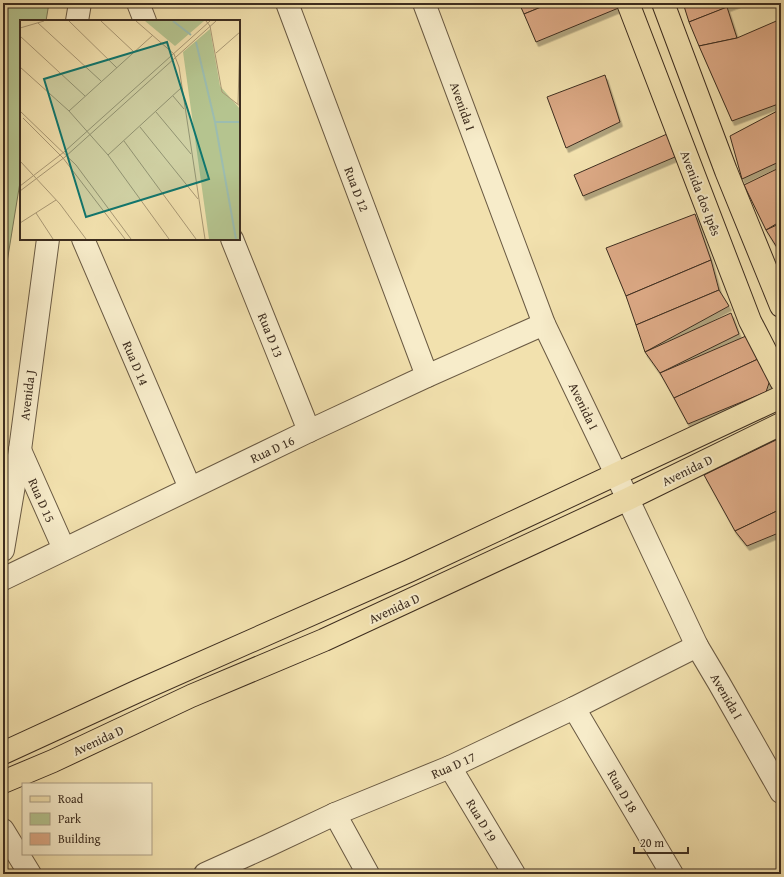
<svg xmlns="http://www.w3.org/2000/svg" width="784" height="877" viewBox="0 0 784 877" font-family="'Gentium Book Plus',serif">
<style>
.green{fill:#b5c48f;stroke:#797857}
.building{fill:#dca985;stroke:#3d2d1f;filter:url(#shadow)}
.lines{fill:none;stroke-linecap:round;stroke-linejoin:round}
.minor-casing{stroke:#6a5a43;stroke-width:24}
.major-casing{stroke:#3d2d1f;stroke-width:24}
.minor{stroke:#f7ecca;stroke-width:22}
.major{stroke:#f2e1ae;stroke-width:22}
.labels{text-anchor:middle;stroke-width:4;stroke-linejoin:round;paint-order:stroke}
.street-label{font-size:13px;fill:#3d2d1f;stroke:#f7ecca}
.inset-river{fill:none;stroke:#9cbcaf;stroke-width:2}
.inset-road{fill:none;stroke:#aa9975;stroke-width:1}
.view{fill:#0f766e;fill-opacity:0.15;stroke:#0f766e;stroke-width:2}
.inset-edge{fill:none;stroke:#3d2d1f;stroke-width:2}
</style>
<defs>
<filter id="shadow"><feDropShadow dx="2.5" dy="4.5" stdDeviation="0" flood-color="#0004"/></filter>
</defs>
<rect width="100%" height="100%" fill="#f2e1ae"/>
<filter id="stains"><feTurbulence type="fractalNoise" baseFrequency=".005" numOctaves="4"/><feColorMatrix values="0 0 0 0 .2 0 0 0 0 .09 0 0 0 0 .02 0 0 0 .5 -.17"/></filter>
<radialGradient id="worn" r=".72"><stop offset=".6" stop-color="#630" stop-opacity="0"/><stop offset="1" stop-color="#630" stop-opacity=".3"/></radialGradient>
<polygon class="green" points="3,3 49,3 46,21 21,21 21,176 3,287"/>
<g class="building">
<polygon points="519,3 551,3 524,14"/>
<polygon points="551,3 620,3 621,7 536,42 524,14"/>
<polygon points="683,3 738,3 689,22"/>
<polygon points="727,7 737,38 699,46 689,22"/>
<polygon points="781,19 781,103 732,121 699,46 737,38"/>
<polygon points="605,75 620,122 566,148 547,97"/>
<polygon points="781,109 781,161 742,179 730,136"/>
<polygon points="667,134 675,157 583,196 574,175"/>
<polygon points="781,167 781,221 766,230 744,185"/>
<polygon points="695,214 711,260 626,296 606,248"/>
<polygon points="781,223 781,254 766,230"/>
<polygon points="711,260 719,290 636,325 626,296"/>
<polygon points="719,290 729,306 645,352 636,325"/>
<polygon points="731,313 739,334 660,373 645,352"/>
<polygon points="746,336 758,359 674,398 660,373"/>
<polygon points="758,359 770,380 766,392 688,424 674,398"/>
<polygon points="776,440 781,441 781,509 735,531 704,475"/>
<polygon points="781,509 781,532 747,546 735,531"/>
</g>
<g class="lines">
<defs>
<g id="minor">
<polyline points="138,3 145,21"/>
<polyline points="287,3 427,376"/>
<polyline points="424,3 544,324 616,474 697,646 719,683 781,792"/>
<polyline points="77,21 80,3"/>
<polyline points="83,239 190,488"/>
<polyline points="232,239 309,431"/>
<polyline points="20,450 64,549"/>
<polyline points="3,550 20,450 48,239"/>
<polyline points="3,579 309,431 427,376 544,324"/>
<polyline points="574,708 672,874"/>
<polyline points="450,767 514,874"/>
<polyline points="335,814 368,874"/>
<polyline points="3,830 30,874"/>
<polyline points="205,874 267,846 335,814 450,767 574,708 697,646"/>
</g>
<g id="major">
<polyline points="628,3 750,321 781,381"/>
<polyline points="663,3 726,171 781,306"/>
<polyline points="3,753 138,691 409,571 781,397"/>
<polyline points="3,782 53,761 191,696 324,640 628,499 781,424"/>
</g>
</defs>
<use href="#minor" class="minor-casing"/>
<use href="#major" class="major-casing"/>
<use href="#minor" class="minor"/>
<use href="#major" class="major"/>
</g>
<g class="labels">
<g class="street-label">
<text transform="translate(463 106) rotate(70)" y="5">Avenida I</text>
<text transform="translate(357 189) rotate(69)" y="5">Rua D 12</text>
<text transform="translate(701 193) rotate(69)" y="5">Avenida dos Ipês</text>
<text transform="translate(271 335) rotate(68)" y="5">Rua D 13</text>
<text transform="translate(136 363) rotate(67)" y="5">Rua D 14</text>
<text transform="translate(27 395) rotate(-83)" y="5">Avenida J</text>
<text transform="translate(584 406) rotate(64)" y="5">Avenida I</text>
<text transform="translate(272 449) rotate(-25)" y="5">Rua D 16</text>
<text transform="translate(687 470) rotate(-26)" y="5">Avenida D</text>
<text transform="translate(42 500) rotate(66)" y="5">Rua D 15</text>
<text transform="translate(394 608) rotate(-25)" y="5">Avenida D</text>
<text transform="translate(727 696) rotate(60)" y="5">Avenida I</text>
<text transform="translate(98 740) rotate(-25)" y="5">Avenida D</text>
<text transform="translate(453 765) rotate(-24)" y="5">Rua D 17</text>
<text transform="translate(623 791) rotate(60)" y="5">Rua D 18</text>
<text transform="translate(482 820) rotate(59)" y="5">Rua D 19</text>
</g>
</g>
<g transform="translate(20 20)">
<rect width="220" height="220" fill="#f2e1ae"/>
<path d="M125,1H184L155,26ZM190,9L200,66L220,89V219H189L163,32Z" fill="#b5c48f"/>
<path class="inset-river" d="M153,1L171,15M176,22L195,102L216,219M195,102H220"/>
<path class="inset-road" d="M49,1L97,48M81,1L114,32M116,1L154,34L159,47L185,219M186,1L190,6L202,72L220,86M18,3L81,61M0,8L24,1M0,16L65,76M196,33L220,12M0,47L49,91L88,135L149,219M153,76L164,89M218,84L220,13M0,91L56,145L111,219M49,91L133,15M136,92L171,134M3,98L43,138L105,219M120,107L178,179M104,121L176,219M88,135L161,68M0,141L40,184L66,219M0,166L44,132L190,1M0,171L45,137L196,1M16,193L33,219M0,203L36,180"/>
<path class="view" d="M147,22L189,159L66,197L24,59Z"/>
<rect width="220" height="220" class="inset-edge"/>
</g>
<rect width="784" height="877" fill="none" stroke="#f2e1ae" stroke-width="16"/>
<rect x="4" y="4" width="776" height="869" fill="none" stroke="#3d2d1f" stroke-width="2"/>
<rect x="8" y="8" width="768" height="861" fill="none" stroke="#3d2d1f"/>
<rect x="22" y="783" width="130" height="72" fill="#f7ecca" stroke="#ada086"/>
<rect x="30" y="796" width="20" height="6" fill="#f2e1ae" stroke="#ada086"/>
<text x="58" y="803" font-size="12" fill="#3d2d1f">Road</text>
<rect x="30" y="813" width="20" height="12" fill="#b5c48f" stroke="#ada086"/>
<text x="58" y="823" font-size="12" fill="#3d2d1f">Park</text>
<rect x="30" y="833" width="20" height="12" fill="#dca985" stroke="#ada086"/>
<text x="58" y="843" font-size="12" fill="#3d2d1f">Building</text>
<path d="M634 847v6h54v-6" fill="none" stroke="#3d2d1f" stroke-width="2"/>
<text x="640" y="847" font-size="12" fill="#3d2d1f" stroke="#f7ecca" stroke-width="3" paint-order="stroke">20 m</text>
<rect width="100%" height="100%" filter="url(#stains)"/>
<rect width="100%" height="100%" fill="url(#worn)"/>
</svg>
